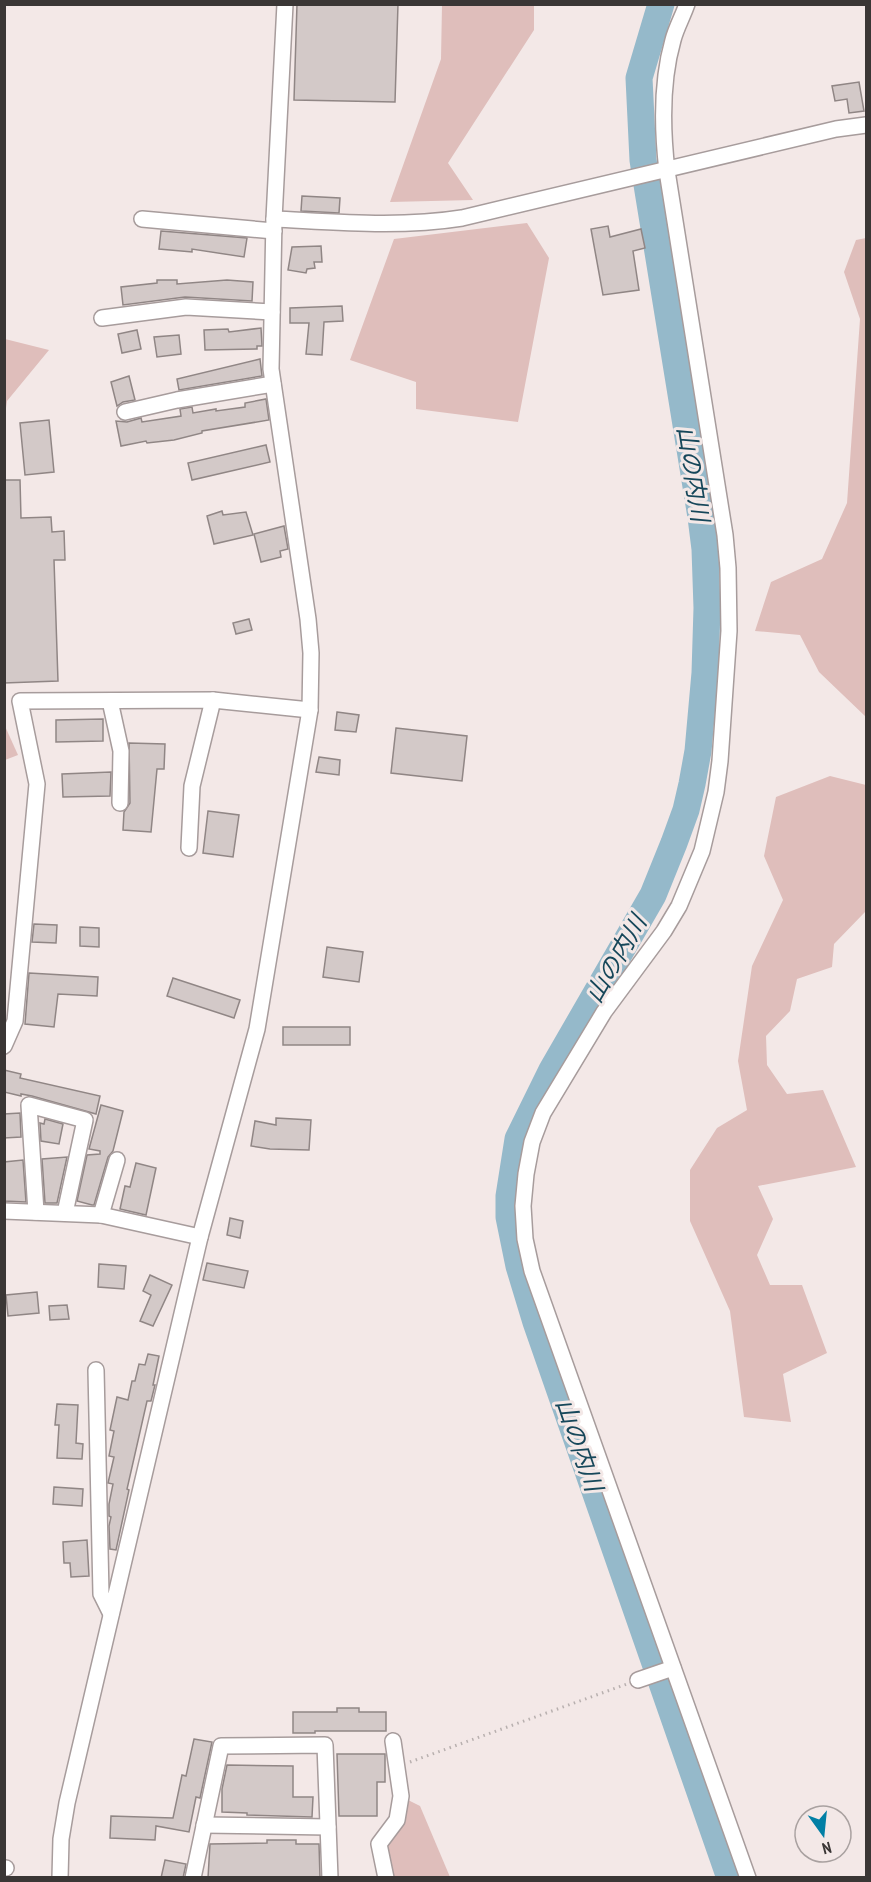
<svg xmlns="http://www.w3.org/2000/svg" width="871" height="1882" viewBox="0 0 871 1882" font-family="'PT Sans Narrow','Noto Sans JP',sans-serif">
<style>
.green{fill:#dfbebb}
.lines{fill:none;stroke-linecap:round;stroke-linejoin:round}
.river{stroke:#95b9ca;stroke-width:27}
.building{fill:#d3c9c8;stroke:#908685;stroke-width:1.5}
.street-casing{stroke:#a79c9c;stroke-width:18}
.path{stroke:#b8b0af;stroke-width:3;stroke-dasharray:1.5 4.5;stroke-linecap:butt}
.street{stroke:#fff;stroke-width:15}
.labels{text-anchor:middle;stroke-width:6;stroke-linejoin:round;paint-order:stroke}
.water-label{font-size:24px;font-style:italic;fill:#16475a;stroke:#f3e8e7}
</style>
<rect width="100%" height="100%" fill="#f3e8e7"/>
<g class="green">
<polygon points="442,5 534,5 534,30 448,163 473,200 390,202 441,59"/>
<polygon points="527,223 549,258 518,422 416,409 416,382 350,360 394,239"/>
<polygon points="866,238 866,717 819,672 800,635 755,631 771,582 822,559 847,503 860,319 844,272 856,240"/>
<polygon points="5,339 49,350 7,401 5,415"/>
<polygon points="4,724 18,755 5,760 4,760"/>
<polygon points="830,776 866,785 866,911 834,944 832,967 797,979 790,1011 766,1036 767,1065 787,1094 823,1090 856,1167 758,1186 773,1219 757,1255 770,1285 802,1285 827,1353 783,1374 791,1422 744,1417 730,1311 690,1221 690,1170 717,1128 747,1110 738,1061 752,966 783,900 764,856 776,797"/>
<polygon points="406,1799 420,1806 450,1877 393,1877 385,1847"/>
</g>
<g class="lines">
<polyline class="river" points="661,4 639,78 643,160 701,517 705,549 707,608 705,673 698,751 692,784 686,810 674,843 653,895 552,1070 518,1139 509,1196 509,1217 519,1266 536,1322 730,1878"/>
</g>
<g class="building">
<polygon points="297,4 398,4 395,102 294,100"/>
<polygon points="859,82 864,111 849,113 847,99 835,101 832,86"/>
<polygon points="302,196 340,198 339,213 301,211"/>
<polygon points="608,226 610,237 641,229 645,248 633,251 639,290 603,295 591,229"/>
<polygon points="161,231 247,238 244,257 192,249 192,252 159,249"/>
<polygon points="321,246 322,262 314,262 315,268 307,269 306,273 288,270 292,247"/>
<polygon points="157,280 177,280 177,284 227,280 253,282 252,301 185,297 123,305 121,287 157,283"/>
<polygon points="342,306 343,321 324,322 322,355 306,354 309,323 290,323 290,308"/>
<polygon points="261,328 262,346 257,346 257,349 205,350 204,330 228,329 229,332"/>
<polygon points="137,330 141,349 122,353 118,334"/>
<polygon points="179,335 181,354 157,357 154,337"/>
<polygon points="260,359 262,376 179,390 177,379"/>
<polygon points="129,376 135,400 123,402 117,406 111,382"/>
<polygon points="266,399 269,420 202,431 202,433 174,440 147,443 146,441 121,446 116,421 127,422 141,418 142,422 181,416 180,409 192,407 193,413 216,409 216,411 245,407 245,403"/>
<polygon points="49,420 54,472 25,475 20,423"/>
<polygon points="266,445 270,462 192,480 188,463"/>
<polygon points="4,480 20,480 21,518 51,517 52,532 64,531 65,560 54,560 58,681 4,683"/>
<polygon points="222,511 223,515 246,512 253,535 214,544 207,516"/>
<polygon points="284,526 288,549 280,551 281,557 261,562 254,534"/>
<polygon points="249,619 252,630 236,634 233,623"/>
<polygon points="337,712 359,715 356,732 335,730"/>
<polygon points="103,719 103,741 56,742 56,720"/>
<polygon points="396,728 467,736 462,781 391,773"/>
<polygon points="129,743 165,744 164,769 157,769 151,832 123,830 124,812 130,803"/>
<polygon points="319,757 340,760 339,775 316,772"/>
<polygon points="111,772 110,796 63,797 62,774"/>
<polygon points="208,811 239,815 233,857 203,853"/>
<polygon points="34,924 57,925 56,943 32,942"/>
<polygon points="80,927 99,928 99,947 80,946"/>
<polygon points="327,947 363,952 359,982 323,977"/>
<polygon points="29,973 98,977 97,996 58,994 54,1027 25,1024"/>
<polygon points="173,978 240,1000 234,1018 167,996"/>
<rect x="283" y="1027" width="67" height="18"/>
<polygon points="4,1070 21,1074 20,1078 100,1096 96,1114 32,1096 21,1094 21,1096 4,1092"/>
<polygon points="101,1105 123,1111 113,1151 108,1157 94,1205 92,1205 77,1201 87,1155 100,1154 100,1151 89,1149"/>
<polygon points="20,1113 21,1137 4,1138 4,1114"/>
<polygon points="276,1118 311,1120 309,1150 270,1149 251,1146 255,1121 276,1125"/>
<polygon points="45,1119 63,1124 59,1144 41,1141 40,1123 44,1124"/>
<polygon points="67,1157 57,1203 45,1203 42,1159"/>
<polygon points="23,1160 26,1202 4,1201 4,1162"/>
<polygon points="136,1163 156,1168 146,1215 120,1209 125,1186 130,1187"/>
<polygon points="230,1218 243,1221 240,1238 227,1235"/>
<polygon points="207,1263 248,1271 244,1288 203,1280"/>
<polygon points="99,1264 126,1266 124,1289 98,1287"/>
<polygon points="150,1275 172,1285 153,1326 140,1321 151,1295 143,1291"/>
<polygon points="37,1292 39,1313 8,1316 6,1295"/>
<polygon points="67,1305 69,1319 50,1320 49,1306"/>
<polygon points="148,1354 159,1356 153,1385 155,1385 151,1401 147,1401 127,1489 129,1490 116,1550 110,1549 109,1526 111,1517 109,1516 109,1504 113,1484 108,1483 114,1457 109,1456 114,1431 110,1430 117,1397 128,1400 132,1381 135,1381 139,1364 145,1365"/>
<polygon points="57,1404 78,1405 76,1443 83,1444 82,1459 57,1458 59,1425 55,1425"/>
<polygon points="54,1487 83,1489 82,1506 53,1504"/>
<polygon points="87,1540 89,1576 71,1577 70,1563 64,1563 63,1542"/>
<polygon points="337,1708 359,1708 359,1712 386,1712 386,1731 315,1731 315,1733 293,1733 293,1712 337,1712"/>
<polygon points="194,1739 212,1742 200,1798 196,1797 189,1832 156,1826 155,1840 110,1838 111,1816 173,1818 182,1775 186,1776"/>
<polygon points="337,1754 385,1754 385,1782 377,1782 377,1816 339,1816"/>
<polygon points="227,1765 293,1766 293,1797 313,1797 312,1817 247,1815 247,1813 222,1812 222,1789"/>
<polygon points="267,1840 296,1840 296,1844 319,1844 320,1878 208,1878 210,1844 267,1843"/>
<polygon points="165,1860 186,1864 183,1878 161,1878"/>
</g>
<g class="lines">
<defs>
<g id="street">
<path d="M687,4C683,16 676,28 673,40C661,82 662,128 667,171L725,535L728,568L729,631L720,761L716,792L702,851L679,906L664,931L604,1012L543,1113L532,1142L526,1174L523,1206L525,1239L532,1271L748,1878"/>
<polyline points="142,219 274,231"/>
<path d="M274,219C336,222 399,228 462,218L836,129L866,125"/>
<polyline points="102,318 186,307 272,312"/>
<polyline points="125,412 177,400 273,384"/>
<polyline points="110,701 121,751 120,803"/>
<polyline points="189,848 192,786 213,700"/>
<polyline points="4,1046 15,1021 37,784 20,701 213,700 310,710"/>
<polyline points="4,1211 101,1215 200,1237"/>
<polyline points="36,1212 29,1105 85,1120 65,1213"/>
<polyline points="101,1215 117,1160"/>
<polyline points="96,1370 101,1594 111,1614"/>
<polyline points="638,1680 673,1668"/>
<polyline points="204,1825 328,1827"/>
<polyline points="4,1868 6,1868"/>
<polyline points="60,1878 61,1839 67,1803 200,1237 257,1029 310,710 311,653 308,619 271,369 274,219 285,4"/>
<polyline points="193,1878 221,1746 325,1745 330,1878"/>
<polyline points="386,1878 379,1844 397,1820 401,1796 393,1741"/>
</g>
</defs>
<use href="#street" class="street-casing"/>
<polyline class="path" points="410,1762 627,1684"/>
<use href="#street" class="street"/>
</g>
<g class="labels">
<g class="water-label">
<text transform="translate(693 474) rotate(81)" y="8">山の内川</text>
<text transform="translate(616 959) rotate(-60)" y="8">山の内川</text>
<text transform="translate(579 1445) rotate(71)" y="8">山の内川</text>
</g>
</g>
<rect width="871" height="1882" fill="none" stroke="#3a3635" stroke-width="12"/>
<g transform="translate(823 1834) rotate(165)"><circle r="28" fill="#f3e8e7" stroke="#a9a1a0" stroke-width="1.5"/>
<path d="M0-4.5L10 22L0 15L-10 22Z" fill="#017fa5"/>
<text y="-9" font-size="16" font-weight="bold" text-anchor="middle" fill="#3a3635">N</text>
</g>
</svg>
